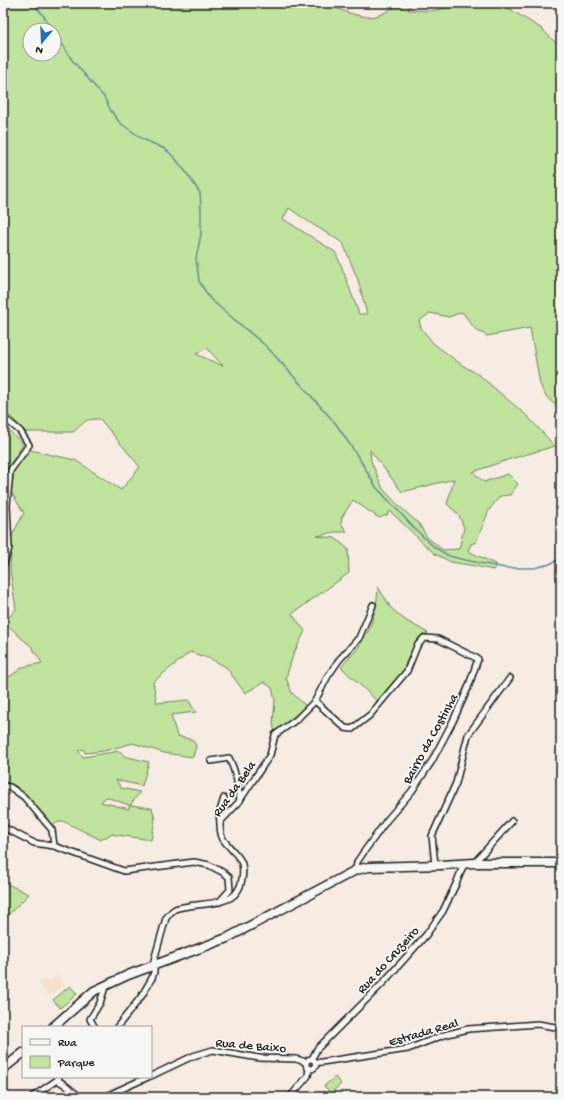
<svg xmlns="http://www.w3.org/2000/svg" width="564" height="1100" viewBox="0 0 564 1100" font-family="'Gochi Hand',sans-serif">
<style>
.built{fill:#f6e0d0}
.green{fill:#c0e49d;stroke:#6e805c;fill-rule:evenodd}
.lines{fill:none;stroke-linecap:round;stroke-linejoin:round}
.stream{stroke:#608d99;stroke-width:1.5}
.street-casing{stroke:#1c1c1c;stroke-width:8}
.primary-casing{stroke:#1c1c1c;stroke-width:11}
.street{stroke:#f6f6f2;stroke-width:5}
.primary{stroke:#f6f6f2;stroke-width:8}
.labels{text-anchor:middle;stroke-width:3.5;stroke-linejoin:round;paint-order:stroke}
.street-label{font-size:13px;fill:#1c1c1c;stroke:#f6f6f2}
</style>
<rect width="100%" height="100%" fill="#f6ece3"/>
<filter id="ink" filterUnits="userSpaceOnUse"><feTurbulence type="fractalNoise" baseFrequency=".025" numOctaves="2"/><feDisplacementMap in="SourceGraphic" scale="8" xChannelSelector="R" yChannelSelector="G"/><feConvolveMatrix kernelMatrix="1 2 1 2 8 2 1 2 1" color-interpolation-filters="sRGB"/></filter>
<g filter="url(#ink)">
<polygon class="built" points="57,975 65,985 49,997 39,983 46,978 49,981"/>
<g class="green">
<path d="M3,3H322C337,8 361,20 376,16C392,12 394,1 411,4L408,10L429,11L456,7L472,3H500L542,29L561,48V409C550,401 545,398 540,384L530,328L487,336L476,330L462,312L449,317L430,313L419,321L421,328L433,343L462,365L479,375L527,416L555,446L507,460L473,472L484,482L508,474L518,484L510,495L500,496L489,510L476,542L471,544L468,551L497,565L493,570L475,566L451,562L435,554L425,545L390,511L387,515L379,518L353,500L342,517L341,523L347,532H334L317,536L335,538L348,549L349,573L292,614L305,631L293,655L286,678L292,693L306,706L275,733L273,724L275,700L272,688L264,682L245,693L226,667L211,659L190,652L153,682L157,703L189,700L191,705L196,712L171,715L177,736L193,740L196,746L193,757L164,753L133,743L104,751L85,753L83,749L78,751L83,757L120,751L124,756L149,762L142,786L116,780L121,788L140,792L130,805L152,808L155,819L151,840L111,834L101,840L63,821L53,824L16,786L3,781V679L11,676L23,667L42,663L31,646L20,637L5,622L16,609L10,570L12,535L24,513L11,492L14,471L30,450L75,460L121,490L140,467L100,419C81,419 86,423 73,432H26L3,409ZM30,30H54V54H30ZM289,208L309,222L343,243L358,280L367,314H359L341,265L335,252L283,219ZM207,348L223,366L196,354ZM370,450L402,492L454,479L447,504L459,515L464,528L459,549L443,550L427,537L419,524L400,507L383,489L371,461ZM106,797L129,805V809L101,802Z"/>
<polygon points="3,424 23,445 9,466 3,482"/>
<path d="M378,587L391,608L405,620L428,633L419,637L406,662L404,670L377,701L341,667C349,658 357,650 363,640C373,625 377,605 378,587Z"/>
<polygon points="3,882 29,894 3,920"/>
<polygon points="70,986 77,994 60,1008 53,1000"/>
<polygon points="335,1077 341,1084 331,1093 324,1086"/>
</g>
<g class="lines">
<g class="stream">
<polyline points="32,3 40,11 53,30"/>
<polyline points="54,31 72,60 104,97 111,111 120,123 143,139 165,149 174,157 186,172 200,193 201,209 201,234 196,258 199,281 210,299 267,347 305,389 336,424 359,458 376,487 415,529 434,547 449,556 465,560 505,568 534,568 550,564 561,558"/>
</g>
<defs>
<g id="street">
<polyline points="3,417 20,431 29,445 10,471 7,505 9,548 3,566"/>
<polyline points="315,701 328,676 339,660 359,638 373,605"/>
<path d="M211,761L229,758C236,772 238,785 240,800"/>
<polyline points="3,786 10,787 24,797 52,830 54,846 124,871 194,862 209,865 224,873 229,877 230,890 219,902"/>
<polyline points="220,822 219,814 224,798"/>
<polyline points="3,827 34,843 54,846"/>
<polyline points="474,863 512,821"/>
<polyline points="435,865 432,836 456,783 468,735 510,678"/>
<polyline points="93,1027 94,1026 90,1019 100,1003 105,987"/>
<path d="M117,1027L141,997L152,978L154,972V960L166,918C169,915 171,911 175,909C190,903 227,906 236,893C242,886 244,873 242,864C241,860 236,854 233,851C230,847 224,842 222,837C220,832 220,827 220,822L238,803L270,755L275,735L297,719L315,701L345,728L352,729L370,715L407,671L417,646L424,638L438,639L478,659L468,688L453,721L432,761L412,791L387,820L363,853L357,862L356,870"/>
<polyline points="312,1059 317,1049 382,984 426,935 443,911 456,884 464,864"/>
<circle cx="311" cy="1064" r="5"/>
<polyline points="315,1063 408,1049 444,1035 468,1029 538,1024 561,1028"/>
<polyline points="151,1076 193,1056 213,1050 259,1058 296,1059 306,1062"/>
<polyline points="57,1080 64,1084 80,1097"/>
<polyline points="32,1097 57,1080 59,1077"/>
<polyline points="104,1097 148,1077"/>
<polyline points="290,1097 308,1076 309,1068"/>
</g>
<g id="primary">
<polyline points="53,1027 94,991 128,975 227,938 356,870 369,867 441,865 474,863 561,863"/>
<polyline points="3,1069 23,1053"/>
</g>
</defs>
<use href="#street" class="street-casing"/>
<use href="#primary" class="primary-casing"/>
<use href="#street" class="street"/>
<use href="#primary" class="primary"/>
</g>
</g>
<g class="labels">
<g class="street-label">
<text transform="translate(429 738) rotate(-61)" y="5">Bairro da Costinha</text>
<text transform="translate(233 788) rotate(-55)" y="5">Rua da Bela</text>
<text transform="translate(387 959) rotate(-48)" y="5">Rua do Cruzeiro</text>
<text transform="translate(423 1031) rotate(-16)" y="5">Estrada Real</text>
<text transform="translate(251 1044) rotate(5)" y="5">Rua de Baixo</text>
</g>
</g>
<rect width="564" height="1100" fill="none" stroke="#f6f6f2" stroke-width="16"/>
<rect x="8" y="8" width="548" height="1084" fill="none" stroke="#1c1c1c" stroke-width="1.5" filter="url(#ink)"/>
<rect x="22" y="1026" width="130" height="52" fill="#f6f6f2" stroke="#9f9f9c"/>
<rect x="30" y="1039" width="20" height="6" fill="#f6f6f2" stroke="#9f9f9c"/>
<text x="58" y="1046" font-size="12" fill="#1c1c1c">Rua</text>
<rect x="30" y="1056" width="20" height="12" fill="#c0e49d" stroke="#9f9f9c"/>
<text x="58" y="1066" font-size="12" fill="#1c1c1c">Parque</text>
<g transform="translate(42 42) rotate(199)"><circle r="19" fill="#f6f6f2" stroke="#9f9f9c"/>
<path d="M0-3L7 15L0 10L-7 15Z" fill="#1f6fb2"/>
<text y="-6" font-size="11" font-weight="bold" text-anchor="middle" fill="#1c1c1c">N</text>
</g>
</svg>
